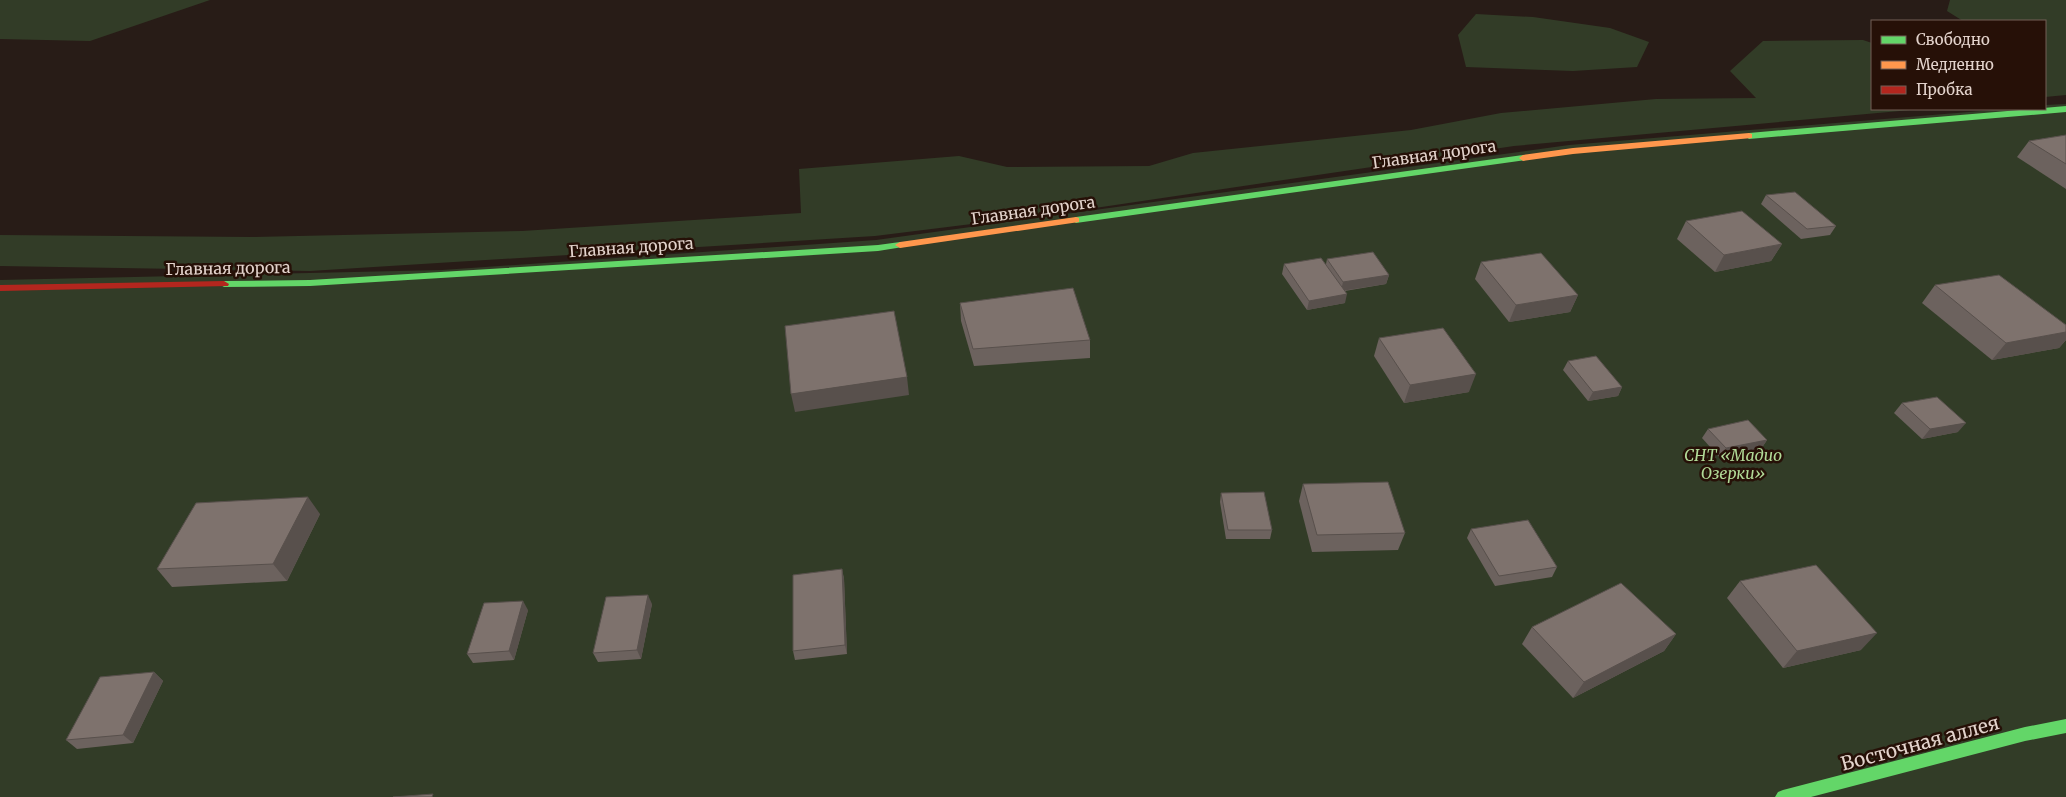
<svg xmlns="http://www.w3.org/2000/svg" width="2066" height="797" viewBox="0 0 2066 797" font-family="Merriweather,serif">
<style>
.green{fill:#323c27}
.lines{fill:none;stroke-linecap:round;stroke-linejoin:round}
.fast{fill:#63d668;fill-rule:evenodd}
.slow{fill:#ff974d;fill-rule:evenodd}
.jam{fill:#b3261e;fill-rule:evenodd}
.wall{fill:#6c625e}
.shaded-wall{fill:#58504c}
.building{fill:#7e726d;stroke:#58504c}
.labels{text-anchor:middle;stroke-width:5;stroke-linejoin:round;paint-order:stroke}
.street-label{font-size:16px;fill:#e3d3cc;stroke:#261007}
.park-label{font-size:16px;font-style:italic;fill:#b1da97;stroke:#261007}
.near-street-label{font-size:19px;fill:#e3d3cc;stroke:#261007}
</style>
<rect width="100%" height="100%" fill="#281c17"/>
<g class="green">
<polygon points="0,0 210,0 90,41 0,39"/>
<polygon points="1950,0 2066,0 2066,95 2045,97 2045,21 1963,21 1947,11"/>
<polygon points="1476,14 1533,17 1610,28 1649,42 1637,67 1573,71 1466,67 1458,35"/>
<polygon points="1863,40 1872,43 1872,109 1922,109 1514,146 1068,212 875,236 310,271 0,266 0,235 251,237 522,231 801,213 799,169 959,156 1007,167 1149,166 1193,153 1411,130 1501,113 1656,99 1756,98 1730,71 1763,41"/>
<polygon points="2066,104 2066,797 0,797 0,280 442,270 876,240 1569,145 2005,109 2045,109 2045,105"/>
</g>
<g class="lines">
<g class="fast">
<polygon points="2066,106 2066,112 1749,139 1745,136 1749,133"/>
<polygon points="1523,155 1526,156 1526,160 1076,223 1071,220 1076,217"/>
<polygon points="900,242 903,243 905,245 903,247 878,251 310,286 224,287 219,284 224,281 310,280 878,245"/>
<polygon points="2066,719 2066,733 2025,741 1811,797 1775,797 1778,792 1783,790 2025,727"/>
</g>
<g class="slow">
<polygon points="1749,133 1752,134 1752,138 1573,154 1523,161 1519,158 1523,155 1573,148"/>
<polygon points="1076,217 1079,218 1079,222 900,248 895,245 900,242"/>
</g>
<polygon class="jam" points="224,281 229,284 228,286 0,291 0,285"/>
</g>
<g class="wall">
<polygon points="2066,135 2066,189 2017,157 2029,141"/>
<polygon points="1766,195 1836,226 1830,235 1801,239 1761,204"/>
<polygon points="1686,221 1782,244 1771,261 1715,272 1677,239"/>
<polygon points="1327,259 1389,275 1386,284 1345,291 1345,303 1307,310 1282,274 1284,264 1326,264"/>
<polygon points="1481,262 1578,295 1570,312 1509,322 1475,279"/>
<polygon points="1935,285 2066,325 2066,340 2059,348 1992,360 1922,303"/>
<polygon points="960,303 1090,340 1090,358 974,366 961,321"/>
<polygon points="1379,338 1469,392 1404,403 1374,356"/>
<polygon points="1568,361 1622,387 1618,396 1588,401 1563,370"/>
<polygon points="1902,403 1958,432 1922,439 1894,413"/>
<polygon points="1708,429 1767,440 1761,449 1720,458 1702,438"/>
<polygon points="1303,484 1405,533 1398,550 1312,552 1299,501"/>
<polygon points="1221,493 1272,530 1270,539 1226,539 1220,502"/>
<polygon points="320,514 287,581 172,587 157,569"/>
<polygon points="1471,529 1557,567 1552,577 1495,586 1467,538"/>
<polygon points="842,569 844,579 847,654 795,660 793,651"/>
<polygon points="1740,581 1861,650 1783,668 1727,598"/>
<polygon points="652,604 641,659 598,662 593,653"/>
<polygon points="528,610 514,660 473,663 467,654"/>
<polygon points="1532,627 1676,634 1664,651 1573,698 1522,644"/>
<polygon points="154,672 163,681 133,743 77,749 66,740"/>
</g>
<g class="shaded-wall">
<polygon points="1782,244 1771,261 1715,272 1724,255"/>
<polygon points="1389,275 1386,284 1341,291 1343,282"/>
<polygon points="1347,294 1345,303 1307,310 1309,301"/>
<polygon points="1578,295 1570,312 1509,322 1516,305"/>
<polygon points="2066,332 2066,340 2059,348 1992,360 2006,343"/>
<polygon points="1476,374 1469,392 1404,403 1410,385"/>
<polygon points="907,377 909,395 795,412 791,394"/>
<polygon points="1622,387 1618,396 1588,401 1593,392"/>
<polygon points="1966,423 1958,432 1922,439 1930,429"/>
<polygon points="1767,440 1761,449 1720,458 1726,448"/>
<polygon points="308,497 320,514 287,581 273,564"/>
<polygon points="842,569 844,579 847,654 845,645"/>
<polygon points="648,595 652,604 641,659 637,650"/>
<polygon points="523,601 528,610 514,660 509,651"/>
<polygon points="1877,633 1861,650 1783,668 1797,651"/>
<polygon points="1676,634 1664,651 1573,698 1584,682"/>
<polygon points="154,672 163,681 133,743 123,735"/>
</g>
<g class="building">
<polygon points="2066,135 2066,164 2029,141"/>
<polygon points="1795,192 1836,226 1807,229 1766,195"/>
<polygon points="1742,211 1782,244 1724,255 1686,221"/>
<polygon points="1373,252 1389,275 1343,282 1327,259"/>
<polygon points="1541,253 1578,295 1516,305 1481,262"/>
<polygon points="1321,258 1347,294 1309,301 1284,264"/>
<polygon points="1999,275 2066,325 2066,332 2006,343 1935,285"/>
<polygon points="1073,288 1090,340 973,349 960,303"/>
<polygon points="894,311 907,377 791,394 785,326"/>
<polygon points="1443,328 1476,374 1410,385 1379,338"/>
<polygon points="1596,356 1622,387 1593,392 1568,361"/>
<polygon points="1937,397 1966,423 1930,429 1902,403"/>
<polygon points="1748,420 1767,440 1726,448 1708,429"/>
<polygon points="1388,482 1405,533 1317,535 1303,484"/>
<polygon points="1264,492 1272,530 1228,530 1221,493"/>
<polygon points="308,497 273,564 157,569 196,503"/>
<polygon points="1528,520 1557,567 1499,576 1471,529"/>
<polygon points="1816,565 1877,633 1797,651 1740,581"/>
<polygon points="842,569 845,645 793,651 793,575"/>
<polygon points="1621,583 1676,634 1584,682 1532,627"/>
<polygon points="648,595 637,650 593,653 606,597"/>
<polygon points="523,601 509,651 467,654 484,603"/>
<polygon points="154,672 123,735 66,740 100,677"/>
<polygon points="433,794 432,797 393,797"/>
</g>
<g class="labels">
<g class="street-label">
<text transform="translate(1434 154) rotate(-8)" y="6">Главная дорога</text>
<text transform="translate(1033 210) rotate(-8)" y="6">Главная дорога</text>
<text transform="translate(631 247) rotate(-4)" y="6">Главная дорога</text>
<text transform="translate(228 268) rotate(-1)" y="6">Главная дорога</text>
</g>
<g class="park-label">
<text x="1733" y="461">СНТ «Мадио<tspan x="1733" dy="18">Озерки»</tspan></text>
</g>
<g class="near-street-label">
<text transform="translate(1920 743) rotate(-15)" y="7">Восточная аллея</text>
</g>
</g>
<rect x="1871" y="20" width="175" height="90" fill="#261007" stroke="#725e56"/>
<rect x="1881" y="36" width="25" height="8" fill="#63d668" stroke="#725e56"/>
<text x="1916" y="45" font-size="15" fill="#e3d3cc">Свободно</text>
<rect x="1881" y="61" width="25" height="8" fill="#ff974d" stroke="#725e56"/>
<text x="1916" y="70" font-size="15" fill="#e3d3cc">Медленно</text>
<rect x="1881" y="86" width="25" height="8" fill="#b3261e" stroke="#725e56"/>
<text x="1916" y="95" font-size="15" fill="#e3d3cc">Пробка</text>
</svg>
